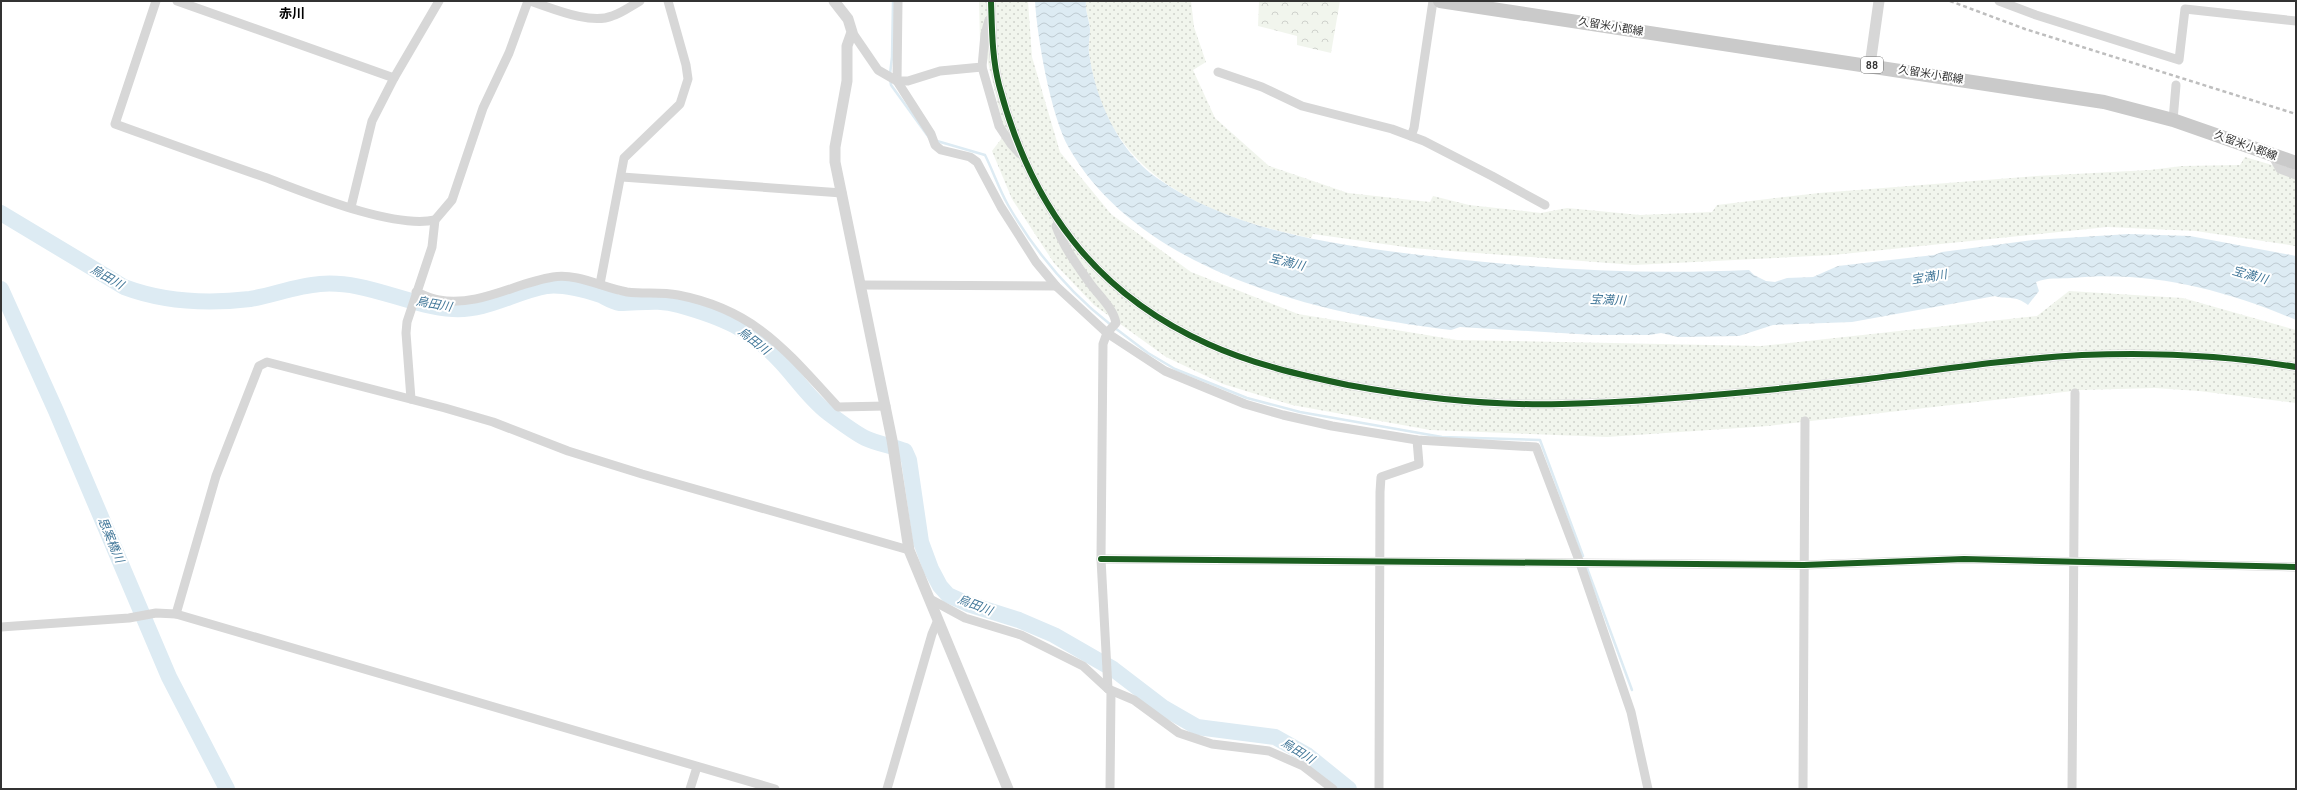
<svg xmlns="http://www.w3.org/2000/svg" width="2297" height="790" viewBox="0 0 2297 790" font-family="Manrope,'Noto Sans JP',sans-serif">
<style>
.grass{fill:url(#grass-dots)}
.park{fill:url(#park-crowns)}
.water{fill:url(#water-waves)}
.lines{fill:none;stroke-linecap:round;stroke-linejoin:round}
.stream{stroke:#ddebf3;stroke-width:2.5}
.river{stroke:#ddebf3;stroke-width:16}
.minor{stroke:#d7d7d7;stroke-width:9}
.tertiary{stroke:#d7d7d7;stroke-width:11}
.primary{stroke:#cacaca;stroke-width:14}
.rail{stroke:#bebebe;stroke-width:2.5;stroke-dasharray:4 3;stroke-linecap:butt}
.cycleway-casing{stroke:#fff;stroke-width:8}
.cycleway{stroke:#1b5e20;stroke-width:6}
.labels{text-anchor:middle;stroke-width:4;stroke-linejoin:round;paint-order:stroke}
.shield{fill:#fff;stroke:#707070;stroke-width:1}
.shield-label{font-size:10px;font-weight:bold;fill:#333}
.street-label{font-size:11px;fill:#333;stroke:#fff}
.water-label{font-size:12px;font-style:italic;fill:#3f7597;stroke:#fff}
.quarter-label{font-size:13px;font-weight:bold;fill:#000;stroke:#fff}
</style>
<defs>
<pattern id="grass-dots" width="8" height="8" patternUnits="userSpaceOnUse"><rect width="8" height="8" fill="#f1f5ed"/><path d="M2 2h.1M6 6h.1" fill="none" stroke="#cfd2cc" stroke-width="1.8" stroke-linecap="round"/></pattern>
<pattern id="park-crowns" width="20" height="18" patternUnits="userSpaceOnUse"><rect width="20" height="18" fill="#f1f5ed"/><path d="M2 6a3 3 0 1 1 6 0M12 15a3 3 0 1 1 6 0" fill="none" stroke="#cfd2cc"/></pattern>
<pattern id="water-waves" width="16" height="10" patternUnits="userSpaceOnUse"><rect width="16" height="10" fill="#ddebf3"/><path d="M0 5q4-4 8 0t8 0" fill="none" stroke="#becad1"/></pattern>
</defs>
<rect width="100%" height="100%" fill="#fff"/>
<g class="grass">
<polygon points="979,1 1028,1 1032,57 1060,152 1111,214 1191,272 1298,314 1457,340 1761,346 2037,316 2069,291 2183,298 2296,330 2296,403 2199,391 2155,388 2081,390 1768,426 1607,437 1430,430 1292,405 1223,384 1166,357 1094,305 1054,263 1012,199 992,151 1005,134 987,58 980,42"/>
<path d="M1086,1H1191L1194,27L1206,62L1193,70L1215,118L1269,166L1348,193L1430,202L1433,196L1469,205L1541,213L1567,208L1640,215L1712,212L1717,205L1819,193L2036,176L2150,170L2182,166L2240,165L2245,157L2296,172V246L2196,231L2107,227L1833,255L1634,265L1412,248L1313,234L1311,238C1217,219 1119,183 1094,79C1092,70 1089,59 1089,49C1089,42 1090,35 1090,28C1089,18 1085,11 1086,1Z"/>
</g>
<polygon class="park" points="1259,1 1340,1 1331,53 1297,45 1297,36 1258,26"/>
<path class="water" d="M1035,1H1086C1085,11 1089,19 1090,29C1090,37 1088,45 1089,53C1095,98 1118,151 1157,178C1237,234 1343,246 1438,257C1542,269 1645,275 1749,270L1754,275L1766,281L1775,282L1787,278L1813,277L1838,266L1934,255L1942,252L2033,240L2129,234L2190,236L2296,256V320C2226,290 2149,270 2072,278C2059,279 2048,277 2036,282L2039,291L2028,305C2015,295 2010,300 1995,296L1852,322L1773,325L1739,336L1678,337L1661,333L1650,335H1594L1460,327L1451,330C1320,315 1139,271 1069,148C1051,117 1037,37 1035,1Z"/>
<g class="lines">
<g class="stream">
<polyline points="890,74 892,57 893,1"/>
<polyline points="890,79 891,85 930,139"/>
<path d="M937,141L985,155C993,171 999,189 1008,205C1034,250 1070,293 1111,325"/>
<polyline points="1115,328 1148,353 1175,369 1247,398 1300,412 1442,437 1540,440 1583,556"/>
<polyline points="1587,568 1632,690"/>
</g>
<g class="river">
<path d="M1,213L124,287C164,302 208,304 250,299C273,295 296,286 320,284C366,280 408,306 453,309C487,311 514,292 547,286C563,284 585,290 601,295C607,298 613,302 620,303C640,303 659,299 679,305C722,317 749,328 781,362C796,378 809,398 827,412C839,421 852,431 865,438C878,444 893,446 905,451L909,460L921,542L931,569L940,586L948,595L968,604L1019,620L1054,635L1113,669L1164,708L1197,727L1275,737L1307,755L1349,789"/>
<polyline points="1,289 56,411 169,677 227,789"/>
</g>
<g class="minor">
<path d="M156,1L115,124C165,142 214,160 264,177C307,193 392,229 435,220"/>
<polyline points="177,1 394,78"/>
<path d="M530,1C552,8 590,25 612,16C622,13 631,6 640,1"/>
<polyline points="898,1 897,81 931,134 935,145 941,150 970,157 977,162 1001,207 1036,262 1056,286 1107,333 1165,371 1245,404 1283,415 1332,426 1417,440 1536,447 1580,563 1631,712 1648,789"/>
<path d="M991,1C992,29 992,58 999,85C1030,204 1094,293 1208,344C1252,364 1300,375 1348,385C1419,398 1489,406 1562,404C1664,401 1766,391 1868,379C1939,370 2010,359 2082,355C2153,352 2225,355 2296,367"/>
<polyline points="1999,1 2036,15 2179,60 2185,9 2296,21"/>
<polyline points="852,32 878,70 897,81 908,81 940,71 982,67 985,34 989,20"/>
<polyline points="982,67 999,126 1011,144 1020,154"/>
<polyline points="1218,72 1262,87 1302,106 1392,129 1424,141 1492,176 1545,205"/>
<polyline points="2173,120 2176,85"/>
<polyline points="1411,136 1414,128 1433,1"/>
<polyline points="2272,155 2280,169 2296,175"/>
<polyline points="622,177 842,193"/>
<polyline points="351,207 372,121 394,78 439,1"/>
<path d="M1056,226C1063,246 1077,265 1089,282C1098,295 1113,307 1116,323L1107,333L1103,344L1101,559L1108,689"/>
<polyline points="600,284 624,158 680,104 688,79 686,65 668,1"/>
<polyline points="862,285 1056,286"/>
<path d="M416,292C423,295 431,299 439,300C479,307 515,283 553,277C578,273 603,288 627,292C644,294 661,292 678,295C756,310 787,352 838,407L886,406"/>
<polyline points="411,399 406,333 407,322 432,247 435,220 452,200 483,108 509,53 528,1"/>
<polyline points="1101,559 1804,565 1964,559 2296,567"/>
<polyline points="930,599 965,618 1021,635 1083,666 1108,689 1134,700 1179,733 1212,744 1269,751 1303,766 1333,789"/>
<polyline points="176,614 216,476 259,366 267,362 445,408 493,422 568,451 642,474 909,550"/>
<polyline points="1,627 129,618 156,613 176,614 775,789"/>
<polyline points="690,789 697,767"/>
<polyline points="887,789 932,634 938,620"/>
<polyline points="1110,789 1111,691"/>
<polyline points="1379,789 1380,492 1381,477 1419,464 1417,440"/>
<polyline points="1803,789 1805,421"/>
<polyline points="2072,789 2075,393"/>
</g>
<g class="tertiary">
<polyline points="834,1 848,19 852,32 847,46 847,81 835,147 835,162 892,440 909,550 1008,789"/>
<polyline points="1870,65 1879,1"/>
</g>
<polyline class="primary" points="1440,1 2104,102 2173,120 2296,163"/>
<polyline class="rail" points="1950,1 2025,29 2296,114"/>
<defs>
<g id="cycleway">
<path d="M991,1C992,29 992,58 999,85C1030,204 1094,293 1208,344C1252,364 1300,375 1348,385C1419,398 1489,406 1562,404C1664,401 1766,391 1868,379C1939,370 2010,359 2082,355C2153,352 2225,355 2296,367"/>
<polyline points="1101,559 1804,565 1964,559 2296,567"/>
</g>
</defs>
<use href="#cycleway" class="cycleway-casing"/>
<use href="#cycleway" class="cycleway"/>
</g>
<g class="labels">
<rect class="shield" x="1861" y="57" width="22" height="16" rx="3"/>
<g class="shield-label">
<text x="1872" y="69">88</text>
</g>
<g class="street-label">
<text transform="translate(1611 26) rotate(9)" y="4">久留米小郡線</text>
<text transform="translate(1931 74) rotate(9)" y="4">久留米小郡線</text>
<text transform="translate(2246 145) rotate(20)" y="4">久留米小郡線</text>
</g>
<g class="water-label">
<text transform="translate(1287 262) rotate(14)" y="4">宝満川</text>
<text transform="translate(2250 275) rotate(16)" y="4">宝満川</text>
<text transform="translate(107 277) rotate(30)" y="4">烏田川</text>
<text transform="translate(1929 277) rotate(-9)" y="4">宝満川</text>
<text transform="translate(1608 300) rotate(2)" y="4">宝満川</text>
<text transform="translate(434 304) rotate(10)" y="4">烏田川</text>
<text transform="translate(754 341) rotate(38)" y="4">烏田川</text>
<text transform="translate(111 540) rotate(67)" y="4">思案橋川</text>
<text transform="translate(975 605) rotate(21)" y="4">烏田川</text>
<text transform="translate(1298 751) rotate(32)" y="4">烏田川</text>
</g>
<g class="quarter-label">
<text x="292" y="18">赤川</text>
</g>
</g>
<rect width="2297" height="790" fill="none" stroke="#333333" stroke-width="4"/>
</svg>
